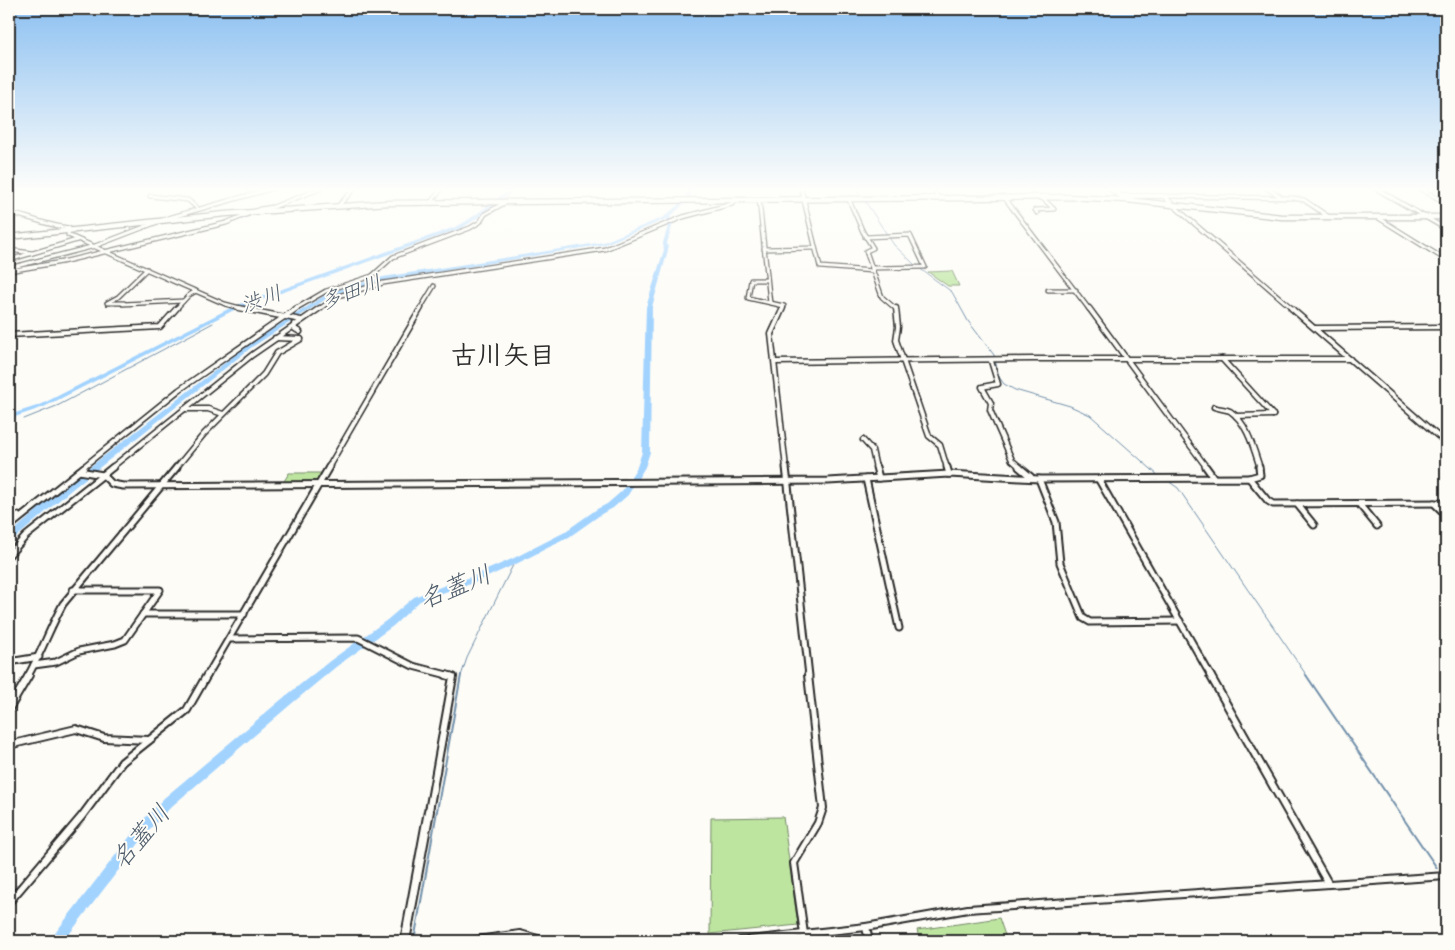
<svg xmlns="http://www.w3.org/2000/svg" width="1455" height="950" viewBox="0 0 1455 950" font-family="Caveat,'Klee One',sans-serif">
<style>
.green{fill:#bde5a0;stroke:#748866}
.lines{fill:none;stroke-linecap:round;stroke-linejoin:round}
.stream-far1{stroke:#7290aa;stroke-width:1}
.stream{stroke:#7290aa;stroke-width:2}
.river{fill:#a2d3ff;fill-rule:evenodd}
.minor-far3-casing{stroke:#2b2b2b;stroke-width:5.5}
.minor-far2-casing{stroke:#2b2b2b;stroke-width:7}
.minor-far1-casing{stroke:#2b2b2b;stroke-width:9}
.minor-casing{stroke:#2b2b2b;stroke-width:10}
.tertiary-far1-casing{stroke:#2b2b2b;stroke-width:6}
.tertiary-casing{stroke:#2b2b2b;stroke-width:12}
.secondary-casing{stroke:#2b2b2b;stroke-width:7}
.minor-far3{stroke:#fdfcf7;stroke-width:3}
.minor-far2{stroke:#fdfcf7;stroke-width:4}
.minor-far1{stroke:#fdfcf7;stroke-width:5}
.minor{stroke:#fdfcf7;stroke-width:6}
.tertiary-far1{stroke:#fdfcf7;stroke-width:4}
.tertiary{stroke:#fdfcf7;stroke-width:8}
.secondary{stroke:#fdfcf7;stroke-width:4.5}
.labels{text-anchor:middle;stroke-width:4;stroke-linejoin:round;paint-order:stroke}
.far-water-label{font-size:21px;font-style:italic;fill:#4f5d6b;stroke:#fdfcf7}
.water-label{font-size:25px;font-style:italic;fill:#4f5d6b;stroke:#fdfcf7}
.quarter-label{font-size:26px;font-weight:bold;fill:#2b2b2b;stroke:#fdfcf7}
</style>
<rect width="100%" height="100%" fill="#fdfcf7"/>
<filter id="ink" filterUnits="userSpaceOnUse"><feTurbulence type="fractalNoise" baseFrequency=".02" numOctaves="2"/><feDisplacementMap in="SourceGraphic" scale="10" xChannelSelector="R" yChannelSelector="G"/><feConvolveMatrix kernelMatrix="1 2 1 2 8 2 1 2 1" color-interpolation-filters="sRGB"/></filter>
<g filter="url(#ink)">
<g class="green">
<polygon points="952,271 959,286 948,286 928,272"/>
<polygon points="289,473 322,473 316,482 283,483"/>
<polygon points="783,817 798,925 710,934 711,818"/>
<polygon points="999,918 1007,941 920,941 917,930"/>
</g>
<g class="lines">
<g class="stream-far1">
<polyline points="854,188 862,197"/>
<polyline points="1020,188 1029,193 1039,195"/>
<polyline points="1093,196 1115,196"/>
<polyline points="865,201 894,245 916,266"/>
<polyline points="279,207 305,196"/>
<polyline points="236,221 256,214"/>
<polyline points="1209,238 1290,309"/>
<polyline points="56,265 67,262"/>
<polyline points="919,268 952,292 968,321 994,355 999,377 1004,384 1015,390 1070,406 1090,415 1159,476"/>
<polyline points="207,321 210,322"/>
<polyline points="1364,374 1446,446"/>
<polyline points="24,419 59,405 213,323"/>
<polyline points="1168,481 1178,488 1307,676"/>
<polyline points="461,676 467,658 515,561"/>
</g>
<g class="stream">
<polyline points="1306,675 1437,868"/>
<polyline points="414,941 461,675"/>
</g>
<g class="river">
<path d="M513,188H518L476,219L462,228L236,309L44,407L9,419V415L40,405L232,307L458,226C478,215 494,199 513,188Z"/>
<polygon points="687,188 691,188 690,198 670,217 673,223 667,243 668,250 652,307 650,452 645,467 628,495 613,508 603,513 569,537 518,563 474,583 448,591 420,601 393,626 337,666 290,705 172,806 150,829 64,941 50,941 52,937 142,821 164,798 282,699 331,660 387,620 414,597 443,586 468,578 512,559 563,533 597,509 607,504 622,491 637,467 642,452 646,307 664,250 663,243 669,223 667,219 605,244 383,281 334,294 252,347 71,490 12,541 9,542 9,535 65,486 248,345 330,292 383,277 604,242 664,217 686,198"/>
</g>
<defs>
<g id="minor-far3">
<polyline points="801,188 820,267 873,271"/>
<polyline points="933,188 938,198"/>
<polyline points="1266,188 1280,196"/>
<polyline points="1375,188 1446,229"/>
<polyline points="1419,188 1446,203"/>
<polyline points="150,196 188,200 198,209"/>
<polyline points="1164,196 1293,198 1304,200 1329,217"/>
<polyline points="1004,197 1089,309"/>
<polyline points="850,198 849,200 863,232 873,248 866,251 882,297 896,309"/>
<polyline points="759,199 770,303"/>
<polyline points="432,201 442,188"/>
<polyline points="339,205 355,188"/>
<polyline points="1174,206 1293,309"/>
<path d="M9,213C30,217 48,226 69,228L68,235L225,304L244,309"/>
<polyline points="1037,213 1035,210 1054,209 1041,197"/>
<polyline points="1377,217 1446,260"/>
<polyline points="865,237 910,235 925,267 872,268"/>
<polyline points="764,249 815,248"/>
<polyline points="9,250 32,253"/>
<polyline points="9,260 77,240"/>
<polyline points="9,268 95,246 168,218 274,188"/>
<polyline points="9,271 62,262 226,223 260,209 273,207 322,188"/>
<polyline points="767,280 751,280 748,298 784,306 782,309"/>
<polyline points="1048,290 1076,290"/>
<polyline points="107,303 118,297 147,269"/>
<polyline points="109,303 124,303"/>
<polyline points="123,304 183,301"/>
<polyline points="176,309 189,295 196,291"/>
<polyline points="295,309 326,291 372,276 393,257 470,228 480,222 485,214 506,202"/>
<polyline points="319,309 338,296 383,283 605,249 683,217 732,204 736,199"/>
<polyline points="420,309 434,286"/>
</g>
<g id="minor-far2">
<polyline points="239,308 301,320"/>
<polyline points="783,308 771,334 786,468"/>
<polyline points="896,308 898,327 896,340 929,436 940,445 947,468"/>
<polyline points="1089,308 1207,468"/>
<polyline points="1291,308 1446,443"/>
<polyline points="294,324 295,329 300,332"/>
<polyline points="1315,328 1446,327"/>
<polyline points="9,335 160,327 177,308"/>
<polyline points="1222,359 1273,415"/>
<polyline points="991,361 998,384 982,387 991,403 990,410 1012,460 1021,468"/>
<polyline points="775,362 1033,359 1350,359"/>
<path d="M1214,407C1219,409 1225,409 1230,411C1247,422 1254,450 1260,468"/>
<polyline points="184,409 208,409 223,414"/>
<polyline points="1236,416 1273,415"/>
<polyline points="863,440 872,450 876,468"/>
<polyline points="82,468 179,390 297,308"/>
<polyline points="111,468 252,355 320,308"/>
<polyline points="176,468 204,434 264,374 277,353 301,339 275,338"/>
<polyline points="328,468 421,308"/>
</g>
<g id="minor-far1">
<polyline points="786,467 809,676"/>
<polyline points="876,467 879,478"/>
<polyline points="947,467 949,474"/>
<polyline points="1019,467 1031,477"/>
<polyline points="1206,467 1214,478"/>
<polyline points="79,471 103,475 112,484 123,486 828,481 949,474 1039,479 1249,478 1268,501 1273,504 1446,503"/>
<polyline points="1249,478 1260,475 1259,467"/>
<polyline points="866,479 899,628"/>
<polyline points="1039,479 1056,522 1060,563 1083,618 1090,622 1180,621"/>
<polyline points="1099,480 1211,676"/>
<polyline points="1434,503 1446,515"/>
<polyline points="1297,504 1314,525"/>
<polyline points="1359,504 1377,526"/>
<polyline points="9,523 18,516"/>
<polyline points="9,527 84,467"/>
<polyline points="9,555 26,536 113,467"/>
<polyline points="143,614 244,614"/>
<polyline points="229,639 358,638 413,666 451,676"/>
<polyline points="9,662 39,657"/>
<polyline points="34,665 56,662 79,651 115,644 125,640 160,590 73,590"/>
<path d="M28,676C41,653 50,628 63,604L177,467"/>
<polyline points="207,676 329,467"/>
</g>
<g id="minor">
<polyline points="1210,675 1328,883"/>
<polyline points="9,709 29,675"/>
<polyline points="9,745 76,729 104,738 149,740"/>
<polyline points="429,811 453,677 446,675"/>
<polyline points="9,902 82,816 122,762 187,710 207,675"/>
<polyline points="866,927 869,941"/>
<polyline points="470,941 520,934 545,941"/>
<polyline points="740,941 866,927 968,909 1446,876"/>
<polyline points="805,941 794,863 818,823 823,808 808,675"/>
</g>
<polyline id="tertiary-far1" points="1109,188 1121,196 1164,196 1174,206"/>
<polyline id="tertiary" points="405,941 429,811"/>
<polyline id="secondary" points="9,237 225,214 388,203 1070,197 1127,200 1282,217 1446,217"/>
</defs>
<use href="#minor-far3" class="minor-far3-casing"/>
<use href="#minor-far2" class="minor-far2-casing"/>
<use href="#minor-far1" class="minor-far1-casing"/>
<use href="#minor" class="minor-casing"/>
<use href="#tertiary-far1" class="tertiary-far1-casing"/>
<use href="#tertiary" class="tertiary-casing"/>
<use href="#secondary" class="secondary-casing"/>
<use href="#minor-far3" class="minor-far3"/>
<use href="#minor-far2" class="minor-far2"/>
<use href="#minor-far1" class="minor-far1"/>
<use href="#minor" class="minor"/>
<use href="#tertiary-far1" class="tertiary-far1"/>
<use href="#tertiary" class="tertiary"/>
<use href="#secondary" class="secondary"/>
</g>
</g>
<linearGradient id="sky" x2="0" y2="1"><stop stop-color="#8cc0f1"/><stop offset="0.59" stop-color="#fefefb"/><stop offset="1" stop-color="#fefefb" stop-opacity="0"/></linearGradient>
<rect width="1455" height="321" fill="url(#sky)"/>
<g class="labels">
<g class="far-water-label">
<text transform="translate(351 292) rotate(-20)" y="7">多田川</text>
<text transform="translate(261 299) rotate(-20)" y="7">渋川</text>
</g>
<g class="water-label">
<text transform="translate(455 586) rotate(-22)" y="9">名蓋川</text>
<text transform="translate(140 836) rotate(-49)" y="9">名蓋川</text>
</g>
<g class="quarter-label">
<text x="503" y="364">古川矢目</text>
</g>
</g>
<rect width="1455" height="950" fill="none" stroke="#fdfcf7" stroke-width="30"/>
<rect x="15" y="15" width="1425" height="920" fill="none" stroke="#2b2b2b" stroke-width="2" filter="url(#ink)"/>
</svg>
